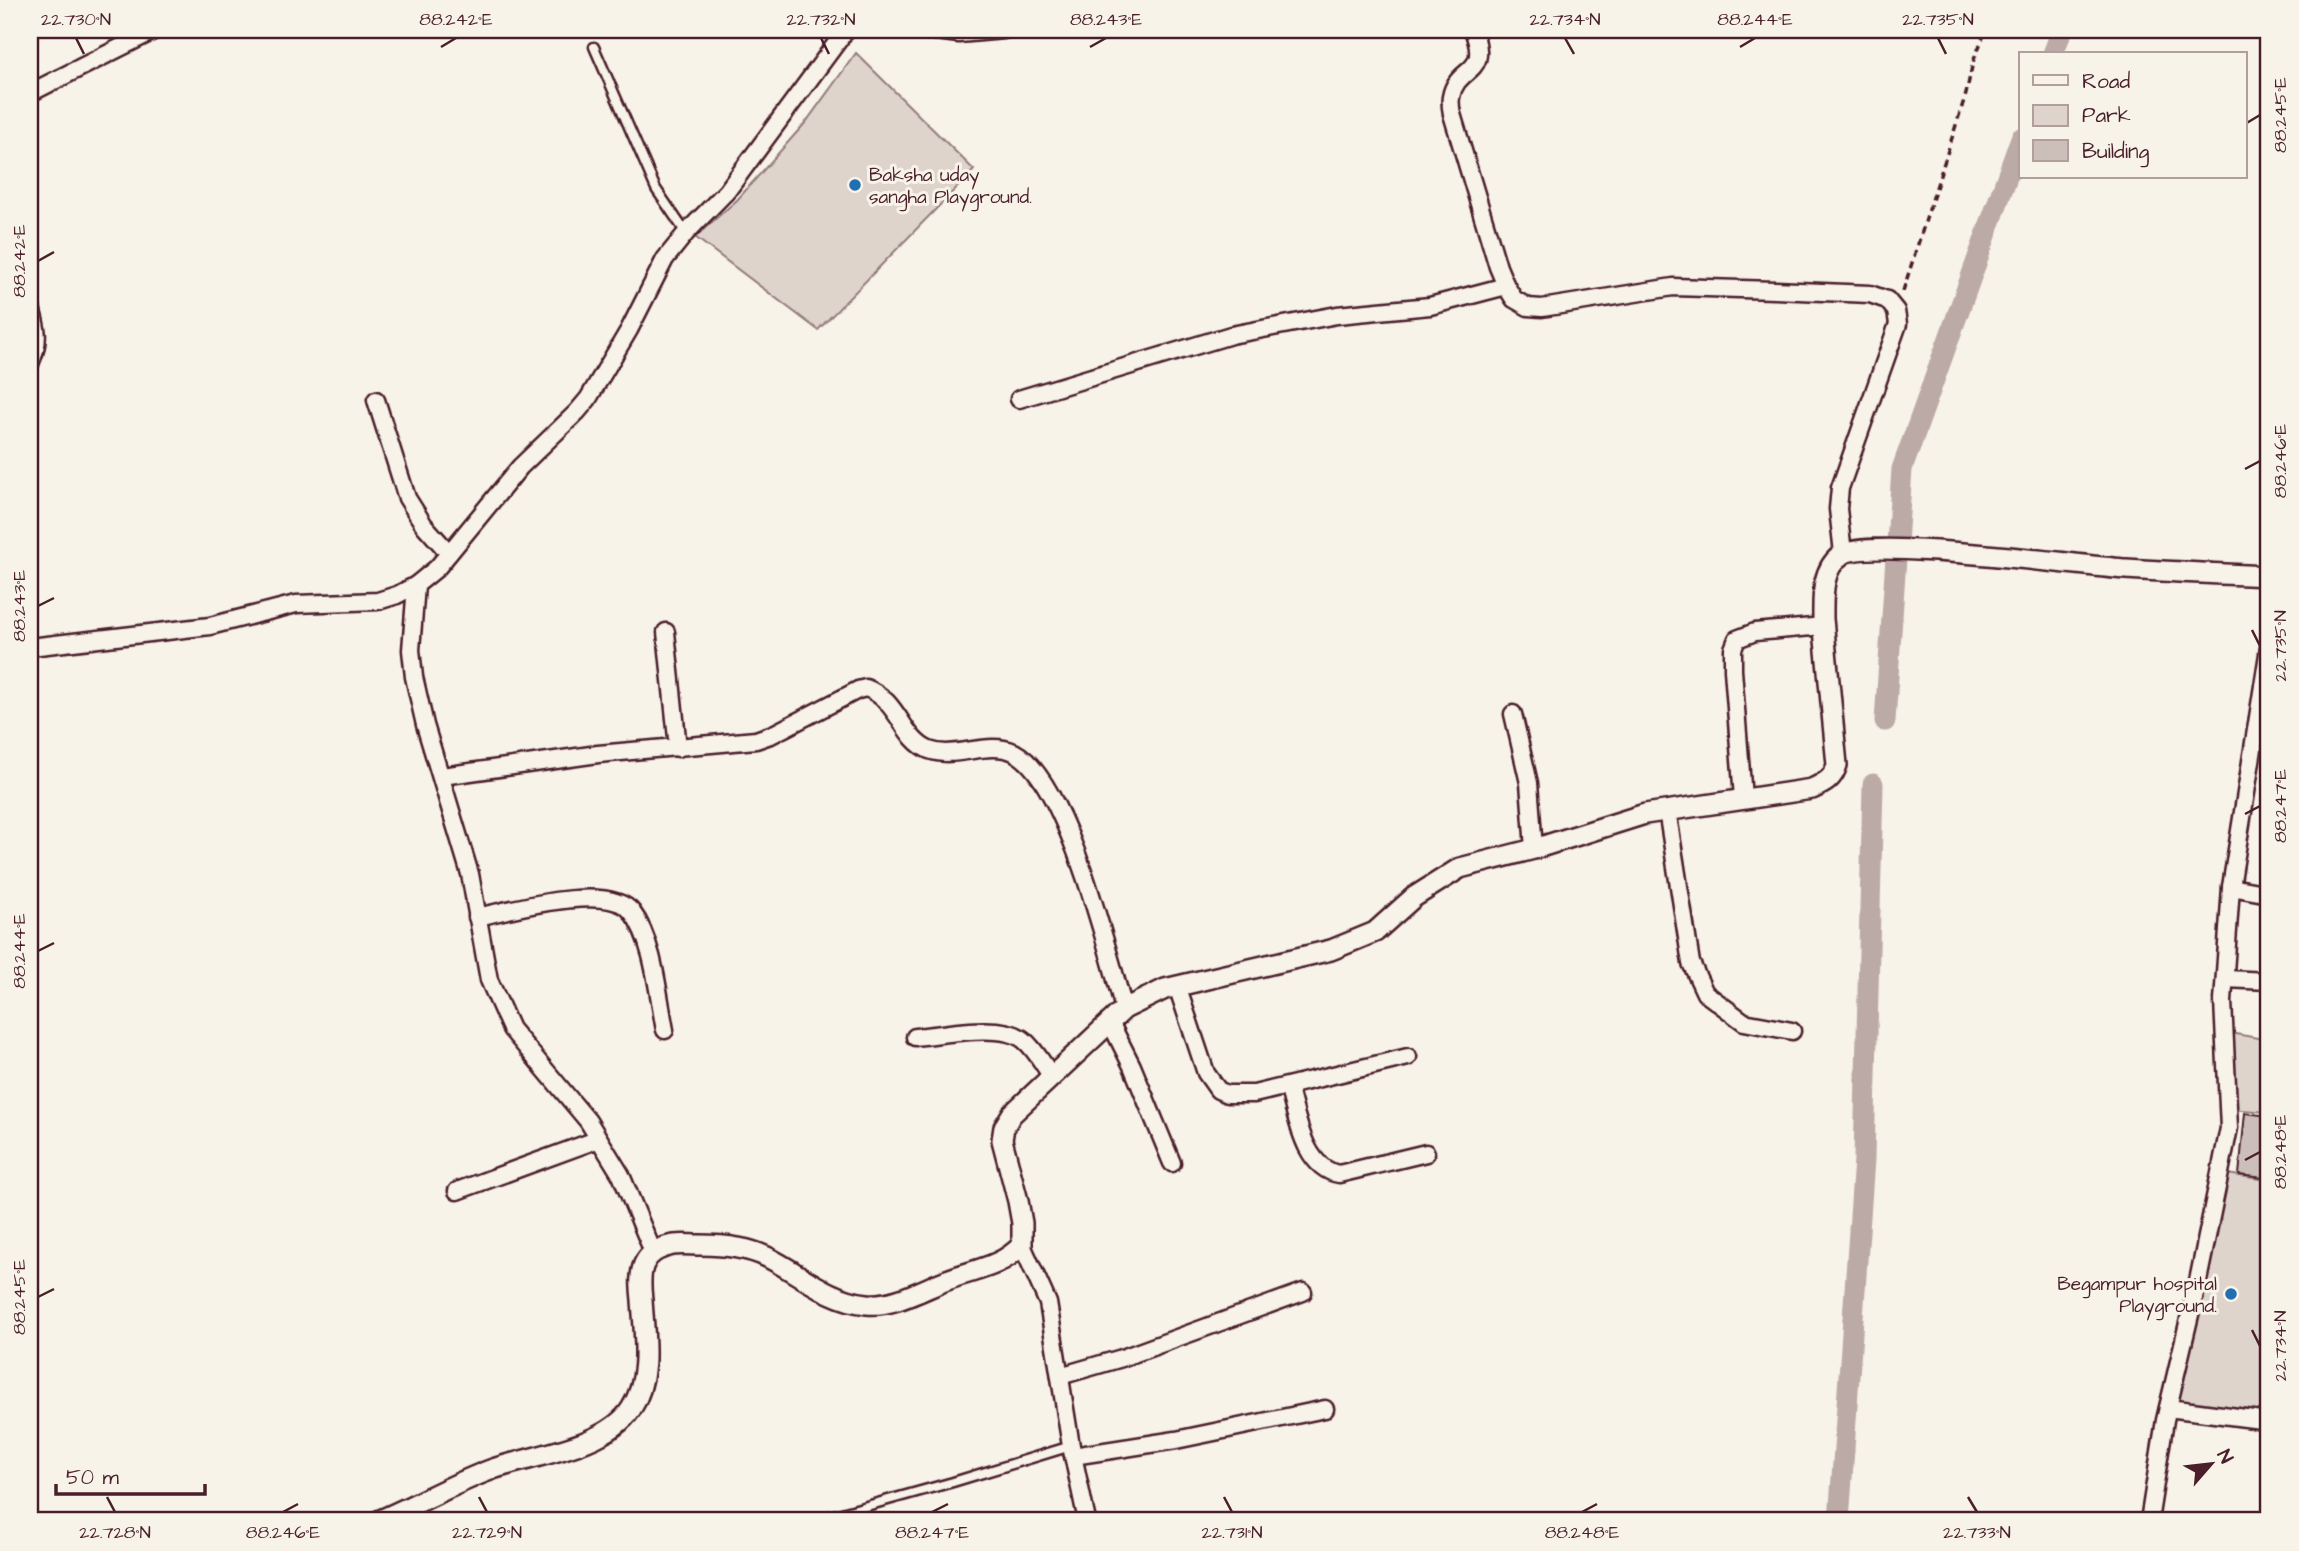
<svg xmlns="http://www.w3.org/2000/svg" width="2299" height="1551" viewBox="0 0 2299 1551" font-family="'Architects Daughter',sans-serif">
<style>
.green{fill:#ded4cc;stroke:#947a7c;stroke-width:2}
.lines{fill:none;stroke-linecap:round;stroke-linejoin:round}
.canal{stroke:#bcaaa7;stroke-width:21}
.building{fill:#ccbfb9;stroke:#4a1f2b;stroke-width:2}
.service-casing{stroke:#4a1f2b;stroke-width:13}
.minor-casing{stroke:#4a1f2b;stroke-width:21}
.tertiary-casing{stroke:#4a1f2b;stroke-width:24}
.path{stroke:#4a1f2b;stroke-width:3.5;stroke-dasharray:7 5;stroke-linecap:butt}
.service{stroke:#f7f3e8;stroke-width:8}
.minor{stroke:#f7f3e8;stroke-width:16}
.tertiary{stroke:#f7f3e8;stroke-width:19}
.ticks{fill:none;stroke:#4a1f2b;stroke-width:2.5}
.poi-dot{fill:#1f6fb2;stroke:#f7f3e8;stroke-width:2.5}
.labels{text-anchor:middle;stroke-width:6;stroke-linejoin:round;paint-order:stroke}
.poi-label{font-size:19px;fill:#4a1f2b;stroke:#f7f3e8;text-anchor:start}
.neatline{fill:none;stroke:#4a1f2b;stroke-width:2.5}
.ticks-label{font-size:18px;text-anchor:middle;fill:#4a1f2b}
</style>
<rect width="100%" height="100%" fill="#f7f3e8"/>
<filter id="ink" filterUnits="userSpaceOnUse"><feTurbulence type="fractalNoise" baseFrequency=".0143" numOctaves="2"/><feDisplacementMap in="SourceGraphic" scale="14" xChannelSelector="R" yChannelSelector="G"/><feConvolveMatrix kernelMatrix="1 2 1 2 8 2 1 2 1" color-interpolation-filters="sRGB"/></filter>
<g filter="url(#ink)">
<g class="green">
<polygon points="856,53 974,170 818,330 695,237 737,200 806,122"/>
<polygon points="2230,1033 2269,1040 2269,1112 2229,1109"/>
<polygon points="2220,1173 2268,1180 2269,1175 2269,1421 2168,1408"/>
</g>
<g class="lines">
<g class="canal">
<polyline points="2053,54 2062,30"/>
<polyline points="1885,721 1902,469 2021,138"/>
<polyline points="1839,1521 1864,1159 1873,784"/>
</g>
</g>
<polygon class="building" points="2245,1113 2269,1116 2264,1178 2239,1175"/>
<g class="lines">
<defs>
<g id="service">
<polyline points="594,47 656,189 686,233"/>
<polyline points="827,1517 953,1482 1071,1446"/>
</g>
<g id="minor">
<polyline points="928,30 959,34 1004,30"/>
<path d="M1473,30C1491,77 1457,64 1451,97C1450,102 1451,109 1452,114L1498,267L1506,286L1514,299L1528,307L1542,308L1673,287L1775,290L1870,294L1887,300L1896,311L1898,324L1840,488L1838,509L1843,553"/>
<polyline points="30,93 155,30"/>
<path d="M30,304C37,329 41,339 30,364"/>
<polyline points="1019,399 1231,335 1337,315 1430,306 1506,286"/>
<polyline points="376,400 407,498 424,525 449,553"/>
<polyline points="416,585 411,650 414,677 425,725 470,874 489,980 511,1029 588,1121 621,1175 653,1252"/>
<polyline points="666,632 678,748"/>
<polyline points="30,647 210,626 296,604 378,601 397,595 416,585 437,568 520,467 577,412 588,399 629,330 665,259 686,233 727,191 846,30"/>
<polyline points="1513,714 1529,783 1534,849"/>
<path d="M442,776L598,754L756,740L773,734L858,690L866,688C899,700 902,739 929,750C956,760 987,740 1014,752C1066,778 1108,953 1124,1009"/>
<polyline points="1743,798 1733,670 1733,649 1737,639 1755,632 1824,626"/>
<polyline points="1667,810 1691,963 1705,993 1744,1022 1792,1031"/>
<polyline points="2231,887 2269,894"/>
<path d="M477,917C510,910 609,882 632,912C654,941 658,995 665,1030"/>
<polyline points="2225,979 2269,981"/>
<polyline points="1177,986 1206,1073 1218,1090 1227,1094 1254,1094 1408,1057"/>
<polyline points="1110,1022 1132,1066 1172,1163"/>
<path d="M915,1037C943,1035 1001,1022 1024,1040C1035,1049 1043,1064 1051,1075"/>
<path d="M1288,1086C1297,1115 1303,1168 1339,1174L1426,1153"/>
<polyline points="457,1191 599,1139"/>
<polyline points="1022,1245 1048,1303 1071,1446 1087,1521"/>
<polyline points="1060,1376 1122,1358 1303,1292"/>
<polyline points="2168,1408 2269,1421"/>
<polyline points="1073,1456 1176,1440 1325,1409"/>
<polyline points="2149,1521 2165,1420 2198,1281 2229,1128 2223,1001 2231,887 2269,648"/>
</g>
<path id="tertiary" d="M378,1521C416,1505 454,1483 493,1469C534,1455 606,1447 631,1409C652,1377 644,1335 642,1300C641,1289 639,1275 644,1264C649,1253 658,1249 669,1246C678,1243 690,1245 700,1245C723,1245 747,1247 767,1257C801,1274 828,1300 867,1304C893,1307 923,1289 947,1280C975,1269 1000,1268 1022,1245V1223L1018,1201L1002,1140L1004,1127L1012,1114L1124,1009L1165,989L1331,950L1375,932L1414,897L1460,868L1534,849L1645,814L1812,789C1825,783 1833,779 1837,765L1823,619C1823,597 1821,570 1841,555C1866,537 2083,566 2126,569C2174,572 2222,574 2269,576"/>
</defs>
<use href="#service" class="service-casing"/>
<use href="#minor" class="minor-casing"/>
<use href="#tertiary" class="tertiary-casing"/>
<polyline class="path" points="1903,291 1966,94 1973,62 1986,30"/>
<use href="#service" class="service"/>
<use href="#minor" class="minor"/>
<use href="#tertiary" class="tertiary"/>
</g>
</g>
<path class="ticks" d="M76,38L84,54M821,38L829,54M1565,38L1574,54M1938,38L1946,54M441,47L456,38M1090,47L1106,38M1740,47L1755,38M2245,124L2260,115M38,261L54,252M2245,469L2260,461M38,606L54,598M2252,630L2260,646M2245,814L2260,806M38,951L54,943M2245,1160L2260,1152M38,1297L54,1289M2252,1330L2260,1346M107,1497L115,1512M479,1497L487,1512M1224,1497L1232,1512M1968,1497L1977,1512M283,1512L298,1504M932,1512L948,1504M1582,1512L1597,1504"/>
<g class="poi-dot">
<circle cx="855" cy="185" r="7"/>
<circle cx="2231" cy="1294" r="7"/>
</g>
<g class="labels">
<g class="poi-label">
<text x="869" y="181">Baksha uday<tspan x="869" dy="22">sangha Playground.</tspan></text>
<text x="2217" y="1290" text-anchor="end">Begampur hospital<tspan x="2217" dy="22">Playground.</tspan></text>
</g>
</g>
<rect width="2299" height="1551" fill="none" stroke="#f7f3e8" stroke-width="77"/>
<rect x="2019" y="52" width="228" height="126" fill="#f7f3e8" stroke="#b29e9c" stroke-width="2"/>
<rect x="2033" y="75" width="35" height="10" fill="#f7f3e8" stroke="#b29e9c" stroke-width="2"/>
<text x="2082" y="88" font-size="21" fill="#4a1f2b">Road</text>
<rect x="2033" y="105" width="35" height="21" fill="#ded4cc" stroke="#b29e9c" stroke-width="2"/>
<text x="2082" y="122" font-size="21" fill="#4a1f2b">Park</text>
<rect x="2033" y="140" width="35" height="21" fill="#ccbfb9" stroke="#b29e9c" stroke-width="2"/>
<text x="2082" y="158" font-size="21" fill="#4a1f2b">Building</text>
<g transform="translate(2211 1464) rotate(62)" stroke="#f7f3e8" stroke-width="5" paint-order="stroke">
<path d="M0-5L12 26L0 18L-12 26Z" fill="#4a1f2b"/>
<text y="-10" font-size="19" font-weight="bold" text-anchor="middle" fill="#4a1f2b">N</text>
</g>
<path d="M56 1484v10h149v-10" fill="none" stroke="#4a1f2b" stroke-width="3.5"/>
<text x="66" y="1484" font-size="21" fill="#4a1f2b" stroke="#f7f3e8" stroke-width="5" paint-order="stroke">50 m</text>
<rect x="38" y="38" width="2222" height="1474" class="neatline"/>
<g class="ticks-label">
<text x="76" y="25">22.730°N</text>
<text x="456" y="25">88.242°E</text>
<text x="821" y="25">22.732°N</text>
<text x="1106" y="25">88.243°E</text>
<text x="1565" y="25">22.734°N</text>
<text x="1755" y="25">88.244°E</text>
<text x="1938" y="25">22.735°N</text>
<text transform="translate(2280 115) rotate(-90)" y="6">88.245°E</text>
<text transform="translate(19 261) rotate(-90)" y="6">88.242°E</text>
<text transform="translate(2280 461) rotate(-90)" y="6">88.246°E</text>
<text transform="translate(19 606) rotate(-90)" y="6">88.243°E</text>
<text transform="translate(2280 646) rotate(-90)" y="6">22.735°N</text>
<text transform="translate(2280 806) rotate(-90)" y="6">88.247°E</text>
<text transform="translate(19 951) rotate(-90)" y="6">88.244°E</text>
<text transform="translate(2280 1152) rotate(-90)" y="6">88.248°E</text>
<text transform="translate(19 1297) rotate(-90)" y="6">88.245°E</text>
<text transform="translate(2280 1346) rotate(-90)" y="6">22.734°N</text>
<text x="115" y="1538">22.728°N</text>
<text x="283" y="1538">88.246°E</text>
<text x="487" y="1538">22.729°N</text>
<text x="932" y="1538">88.247°E</text>
<text x="1232" y="1538">22.731°N</text>
<text x="1582" y="1538">88.248°E</text>
<text x="1977" y="1538">22.733°N</text>
</g>
</svg>
